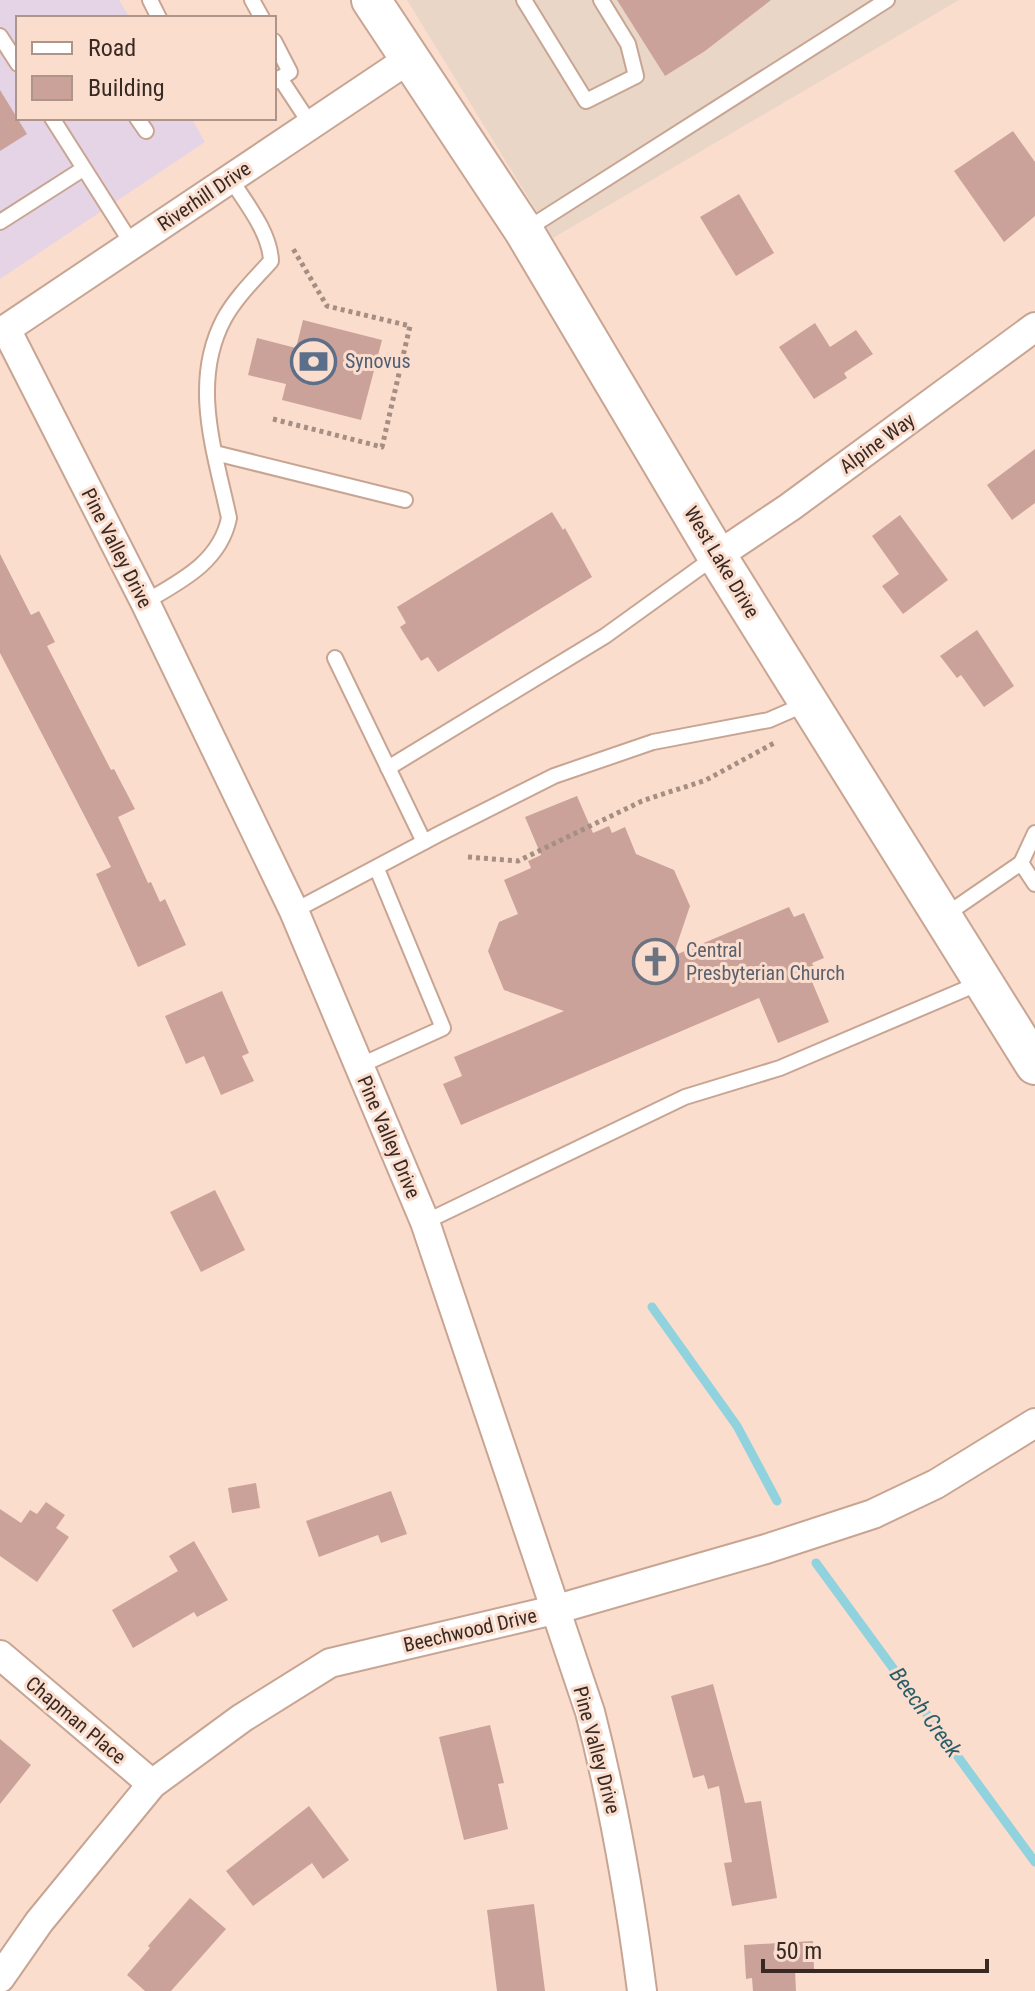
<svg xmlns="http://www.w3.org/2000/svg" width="1035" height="1991" viewBox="0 0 1035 1991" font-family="'Roboto Condensed',sans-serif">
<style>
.commercial{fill:#e5d4e5}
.education{fill:#ead6c7}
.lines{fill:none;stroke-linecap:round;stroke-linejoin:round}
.stream{stroke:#90d2dd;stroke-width:9}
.building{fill:#caa299}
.lane-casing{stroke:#c8a593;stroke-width:18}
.street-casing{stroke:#c8a593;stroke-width:32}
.secondary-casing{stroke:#c8a593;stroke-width:42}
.path{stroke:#a58e82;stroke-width:5;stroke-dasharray:4 4;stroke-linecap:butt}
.lane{stroke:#fff;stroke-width:14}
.street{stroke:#fff;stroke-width:28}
.secondary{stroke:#fff;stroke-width:38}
.labels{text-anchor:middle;stroke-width:6;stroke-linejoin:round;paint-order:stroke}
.street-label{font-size:20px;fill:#382a23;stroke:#fbddce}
.service-label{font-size:20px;fill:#4e5e75;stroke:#fbddce;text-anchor:start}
.worship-label{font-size:20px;fill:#5b616d;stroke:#fbddce;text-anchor:start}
.water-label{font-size:22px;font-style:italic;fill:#275e67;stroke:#fbddce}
</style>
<rect width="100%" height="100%" fill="#fbddce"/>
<polygon class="commercial" points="0,0 119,0 130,18 18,18 18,118 191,118 205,142 0,279"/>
<polygon class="education" points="407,0 959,0 553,238"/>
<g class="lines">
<g class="stream">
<polyline points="652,1307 737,1426 777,1501"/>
<polyline points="816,1563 1035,1862"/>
</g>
</g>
<g class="building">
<polygon points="617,0 771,0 705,51 665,76"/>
<polygon points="0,90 27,134 0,151"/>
<polygon points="1013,131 1035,162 1035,216 1004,242 954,171"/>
<polygon points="739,194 774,253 736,276 700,217"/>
<polygon points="303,320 382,340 361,420 282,400 286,384 248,375 257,338 296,348"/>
<polygon points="815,323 830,347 856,330 873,354 844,373 847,378 814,399 779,347"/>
<polygon points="1035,449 1035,503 1012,520 987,485"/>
<polygon points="552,512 563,530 565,528 592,577 438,672 428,657 421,661 400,627 406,623 397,607"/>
<polygon points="900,515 948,580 903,614 882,586 899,574 872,536"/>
<polygon points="0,554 31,615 39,611 55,642 47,646 111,770 114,769 135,809 118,817 148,883 151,882 160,902 165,899 186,945 138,967 96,874 111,867 0,653"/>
<polygon points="977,630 1014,686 984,707 961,675 957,678 940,656"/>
<polygon points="577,796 593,833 609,826 612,833 625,827 636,854 674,870 690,906 673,956 789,907 794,917 804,913 824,958 812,963 817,974 810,977 829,1022 778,1043 759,998 461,1125 443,1084 462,1076 454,1057 564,1011 504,990 488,951 499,922 518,914 504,880 531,868 528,861 541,855 525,817"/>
<polygon points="222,991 249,1053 242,1056 254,1081 221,1095 204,1056 186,1064 165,1016"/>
<polygon points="215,1190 245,1250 201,1272 170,1212"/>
<polygon points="256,1483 260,1508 232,1513 228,1488"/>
<polygon points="391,1491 407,1534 381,1543 378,1535 319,1557 306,1521"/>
<polygon points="46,1502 65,1515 56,1528 69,1537 37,1582 0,1556 0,1509 21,1523 30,1510 37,1514"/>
<polygon points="194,1541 228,1600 197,1617 194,1612 133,1648 112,1610 178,1571 169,1556"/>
<polygon points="713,1684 745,1803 761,1801 777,1898 732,1906 724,1863 732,1862 719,1786 708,1789 704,1775 693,1778 671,1696"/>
<polygon points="490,1725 504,1783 498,1784 508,1829 464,1840 439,1737"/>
<polygon points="0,1739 31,1765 0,1804"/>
<polygon points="309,1806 349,1860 323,1879 312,1863 253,1906 226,1871"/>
<polygon points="190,1898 226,1929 171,1991 145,1991 127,1975 150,1948 148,1946"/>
<polygon points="534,1904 545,1991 497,1991 487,1910"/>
<polygon points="813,1941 814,1969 795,1970 796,1991 753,1991 752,1978 746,1979 744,1945"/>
</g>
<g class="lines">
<defs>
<g id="lane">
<polyline points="150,0 159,18"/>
<polyline points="252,0 262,18"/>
<polyline points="524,0 586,101 636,76 628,44 601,0"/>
<polyline points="0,36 18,64"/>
<polyline points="274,41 290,72 274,82"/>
<polyline points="280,78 311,125"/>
<polyline points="52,118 132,244"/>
<polyline points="137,118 146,131"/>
<polyline points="0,222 83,169"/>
<polyline points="524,231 887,0"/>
<polyline points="215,453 405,500"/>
<path d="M145,602C181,581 220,562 229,518C215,452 190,383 224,319C236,297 255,279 271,261C270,232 245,202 230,178"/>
<polyline points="335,658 424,842"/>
<polyline points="388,768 605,636 716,556"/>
<polyline points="1021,863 1035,833"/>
<polyline points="294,911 439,834 554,776 653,742 769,720 808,703"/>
<polyline points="944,916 1021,863 1035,884"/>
<polyline points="359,1066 443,1028 377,869"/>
<polyline points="425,1222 685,1097 780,1068 982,982"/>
</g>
<g id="street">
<path d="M6,329L145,602L294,911L425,1222L590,1712C614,1805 630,1897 642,1991"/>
<polyline points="0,333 409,59"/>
<polyline points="717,556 790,507 1035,327"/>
<polyline points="0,1655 152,1784"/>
<polyline points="0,1978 39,1922 152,1784 242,1718 330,1663 554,1610 766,1549 873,1514 936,1484 1035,1423"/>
</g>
<polyline id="secondary" points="371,0 524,231 717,556 1035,1065"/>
</defs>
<use href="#lane" class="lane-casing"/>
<use href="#street" class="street-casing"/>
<use href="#secondary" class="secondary-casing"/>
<g class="path">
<polyline points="273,419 382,447 410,326 327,306 292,247"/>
<polyline points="468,857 518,861 642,801 706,780 776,742"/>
</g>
<use href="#lane" class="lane"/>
<use href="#street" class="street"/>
<use href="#secondary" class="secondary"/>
</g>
<defs>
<symbol id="bank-ring" viewBox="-11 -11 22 22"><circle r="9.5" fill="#fbddce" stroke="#5c6f8a" stroke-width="1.5"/><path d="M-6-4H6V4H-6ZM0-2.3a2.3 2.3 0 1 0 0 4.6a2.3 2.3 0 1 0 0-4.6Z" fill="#5c6f8a"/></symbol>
<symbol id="church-ring" viewBox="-11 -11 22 22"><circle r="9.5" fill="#fbddce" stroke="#6b7280" stroke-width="1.5"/><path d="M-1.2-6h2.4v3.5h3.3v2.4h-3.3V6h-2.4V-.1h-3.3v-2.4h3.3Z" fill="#6b7280"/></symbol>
</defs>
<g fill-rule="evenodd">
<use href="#bank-ring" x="288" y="336" width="51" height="51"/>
<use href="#church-ring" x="630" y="936" width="51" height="51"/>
</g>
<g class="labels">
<g class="street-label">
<text transform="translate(204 196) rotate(-34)" y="7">Riverhill Drive</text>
<text transform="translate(877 443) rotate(-36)" y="7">Alpine Way</text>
<text transform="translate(117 548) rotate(63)" y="7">Pine Valley Drive</text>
<text transform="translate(722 562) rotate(59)" y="7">West Lake Drive</text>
<text transform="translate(389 1137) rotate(67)" y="7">Pine Valley Drive</text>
<text transform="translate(470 1630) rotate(-13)" y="7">Beechwood Drive</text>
<text transform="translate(76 1720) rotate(40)" y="7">Chapman Place</text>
<text transform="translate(597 1750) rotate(75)" y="7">Pine Valley Drive</text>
</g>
<g class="service-label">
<text x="345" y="368">Synovus</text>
</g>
<g class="worship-label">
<text x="686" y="957">Central<tspan x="686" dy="23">Presbyterian Church</tspan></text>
</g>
<g class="water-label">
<text transform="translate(926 1712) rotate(54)" y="8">Beech Creek</text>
</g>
</g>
<rect x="16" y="16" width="260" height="104" fill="#fbddce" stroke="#ad958a" stroke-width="2"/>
<rect x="32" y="42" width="40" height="12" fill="#ffffff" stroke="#ad958a" stroke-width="2"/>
<text x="88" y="56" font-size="24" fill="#382a23">Road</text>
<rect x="32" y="76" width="40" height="24" fill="#caa299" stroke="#ad958a" stroke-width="2"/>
<text x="88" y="96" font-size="24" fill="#382a23">Building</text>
<path d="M763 1959v12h224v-12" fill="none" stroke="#382a23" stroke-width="4"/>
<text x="775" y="1959" font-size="24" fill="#382a23" stroke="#fbddce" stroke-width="6" paint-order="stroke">50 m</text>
</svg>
